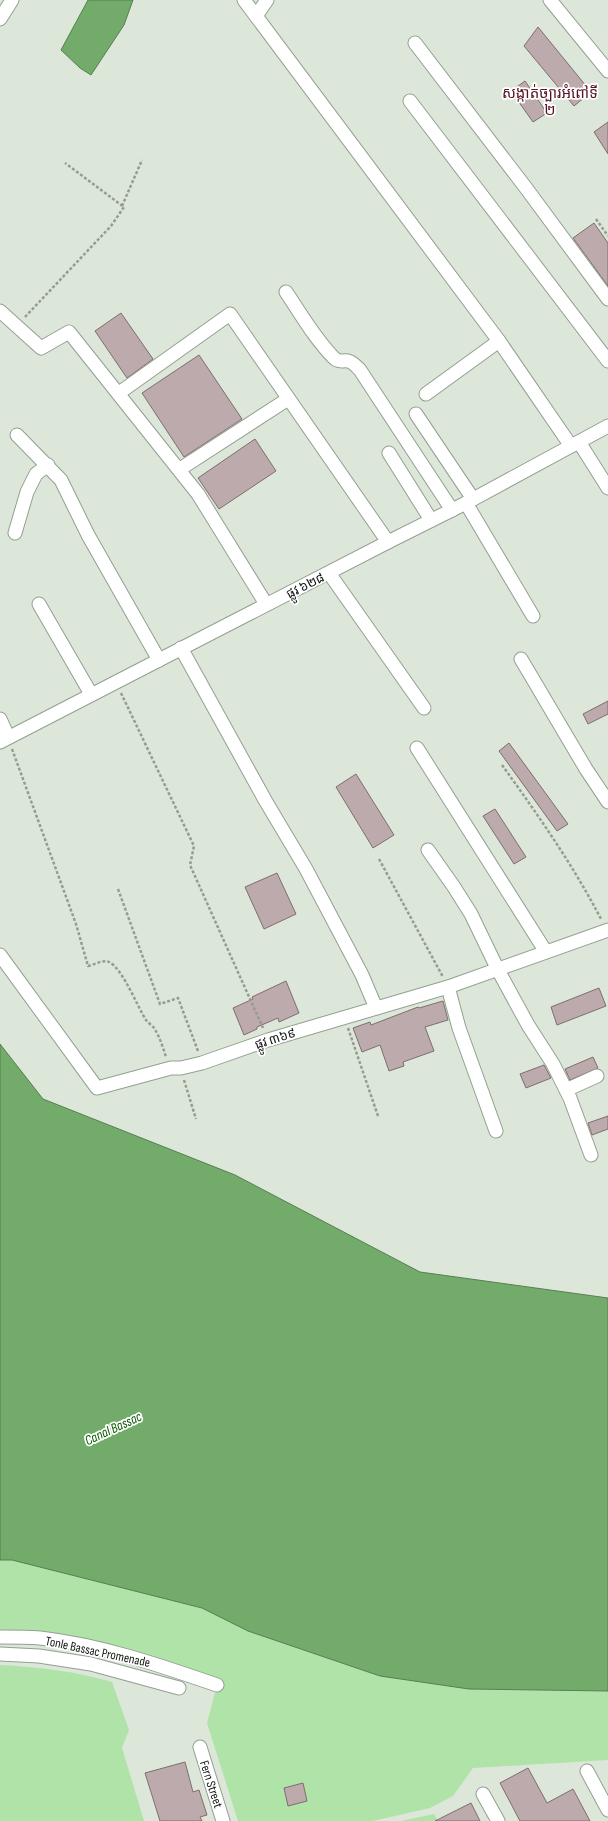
<svg xmlns="http://www.w3.org/2000/svg" width="608" height="1821" viewBox="0 0 608 1821" font-family="'Sofia Sans Condensed','Noto Sans Khmer',sans-serif">
<style>
.green{fill:#afe3a7}
.water{fill:#73ab6b;stroke:#567f51}
.building{fill:#bcaaac;stroke:#7e6d6f}
.lines{fill:none;stroke-linecap:round;stroke-linejoin:round}
.minor-casing{stroke:#949f93;stroke-width:15}
.path{stroke:#959d93;stroke-width:2.5;stroke-dasharray:3 2;stroke-linecap:butt}
.minor{stroke:#fff;stroke-width:13}
.labels{text-anchor:middle;stroke-width:3.5;stroke-linejoin:round;paint-order:stroke}
.street-label{font-size:13px;fill:#141814;stroke:#fff}
.water-label{font-size:14px;font-style:italic;fill:#095b00;stroke:#fff}
.quarter-label{font-size:15px;fill:#581328;stroke:#fff}
</style>
<rect width="100%" height="100%" fill="#dce7da"/>
<g class="green">
<polygon points="0,1560 12,1560 202,1608 248,1631 380,1676 469,1689 608,1691 608,1760 473,1768 453,1796 430,1808 373,1821 238,1821 207,1723 217,1685 96,1648 0,1637"/>
<path d="M0,1665C38,1667 75,1671 112,1682L129,1730L122,1748L144,1821H0Z"/>
<polygon points="434,1814 438,1821 401,1821"/>
</g>
<g class="water">
<polygon points="88,0 133,0 124,25 91,75 80,68 61,50"/>
<polygon points="0,1044 43,1099 235,1175 420,1272 608,1298 608,1691 469,1689 380,1676 248,1631 202,1608 12,1560 0,1560"/>
</g>
<g class="building">
<polygon points="538,27 591,92 574,106 524,46"/>
<polygon points="525,81 547,113 533,122 511,91"/>
<polygon points="608,122 608,154 594,132"/>
<polygon points="594,223 608,243 608,286 573,238"/>
<polygon points="121,313 153,359 127,378 95,331"/>
<polygon points="199,355 242,419 184,457 142,393"/>
<polygon points="255,439 276,471 219,509 198,478"/>
<polygon points="608,701 608,714 588,724 583,714"/>
<polygon points="509,743 568,824 557,831 499,751"/>
<polygon points="356,774 394,835 373,848 336,787"/>
<polygon points="495,809 526,857 514,864 483,816"/>
<polygon points="277,873 296,914 264,929 245,887"/>
<polygon points="286,981 299,1013 279,1022 278,1018 257,1027 257,1029 244,1035 233,1008 253,999 252,997"/>
<polygon points="599,988 606,1006 557,1025 551,1007"/>
<polygon points="443,1001 448,1020 425,1027 434,1051 403,1062 404,1066 389,1071 380,1045 362,1052 353,1028 370,1022 371,1025 418,1007 419,1008"/>
<polygon points="593,1057 598,1068 570,1080 565,1069"/>
<polygon points="544,1065 551,1078 526,1088 520,1074"/>
<polygon points="608,1116 608,1129 592,1135 588,1123"/>
<polygon points="185,1762 193,1792 199,1790 207,1815 200,1817 202,1821 160,1821 145,1773"/>
<polygon points="528,1768 547,1803 573,1789 590,1821 520,1821 500,1783"/>
<polygon points="303,1783 307,1801 288,1806 284,1788"/>
<polygon points="471,1803 480,1821 435,1821"/>
</g>
<g class="lines">
<defs>
<g id="minor">
<polyline points="244,0 499,341 571,446"/>
<polyline points="550,0 608,71"/>
<polyline points="256,16 267,0"/>
<polyline points="0,19 12,0"/>
<polyline points="415,43 526,188 608,299"/>
<polyline points="410,101 608,361"/>
<path d="M286,292C301,314 315,339 334,358C339,363 342,360 348,361C353,362 357,367 360,370L452,510"/>
<polyline points="0,311 41,348 69,332 198,494 266,604"/>
<polyline points="119,393 230,314 388,542"/>
<polyline points="426,394 499,341"/>
<polyline points="416,414 473,499"/>
<polyline points="17,435 61,480 88,535 159,660"/>
<polyline points="579,442 608,488"/>
<polyline points="389,453 431,520"/>
<polyline points="180,469 288,399"/>
<polyline points="466,503 533,616"/>
<polyline points="15,533 27,492 36,474 48,465"/>
<polyline points="329,573 424,708"/>
<polyline points="39,604 91,694"/>
<polyline points="181,648 265,800 306,869 362,975 376,1008"/>
<polyline points="521,659 586,769 608,802"/>
<polyline points="0,719 8,737"/>
<polyline points="0,742 388,542 466,503 608,426"/>
<polyline points="417,748 546,952"/>
<polyline points="428,850 454,887 471,914 498,970 528,1025 553,1064 570,1098 591,1155"/>
<polyline points="0,955 97,1088 171,1068 181,1068 202,1063 268,1040 448,987 608,930"/>
<polyline points="448,987 459,1028 496,1131"/>
<polyline points="566,1090 597,1076"/>
<path d="M0,1637C13,1637 27,1637 40,1638C101,1645 159,1665 217,1685"/>
<polyline points="0,1654 39,1656 91,1664 179,1688"/>
<polyline points="200,1747 223,1821"/>
<polyline points="587,1771 608,1810"/>
<polyline points="483,1794 498,1821"/>
</g>
</defs>
<use href="#minor" class="minor-casing"/>
<g class="path">
<polyline points="122,206 142,160"/>
<polyline points="596,219 608,236"/>
<polyline points="25,317 111,226 124,207 65,163"/>
<polyline points="121,693 194,846 190,865 263,1028"/>
<path d="M12,749L76,924L88,966C94,965 103,959 109,962C123,969 137,1006 146,1020C148,1023 152,1025 154,1028C160,1037 163,1048 166,1057"/>
<path d="M502,765C538,815 573,865 601,919"/>
<polyline points="379,859 443,977"/>
<polyline points="118,889 160,1004 178,998 198,1051"/>
<polyline points="348,1028 378,1116"/>
<polyline points="184,1080 196,1119"/>
</g>
<use href="#minor" class="minor"/>
</g>
<g class="labels">
<g class="street-label">
<text transform="translate(305 585) rotate(-27)" y="5">ផ្លូវ ៦២៨</text>
<text transform="translate(275 1038) rotate(-18)" y="5">ផ្លូវ ៣៦៩</text>
<text transform="translate(98 1651) rotate(12)" y="5">Tonle Bassac Promenade</text>
<text transform="translate(212 1784) rotate(72)" y="5">Fern Street</text>
</g>
<g class="water-label">
<text transform="translate(113 1428) rotate(-25)" y="5">Canal Bassac</text>
</g>
<g class="quarter-label">
<text x="550" y="98">សង្កាត់ច្បារអំពៅទី<tspan x="550" dy="17">២</tspan></text>
</g>
</g>
</svg>
